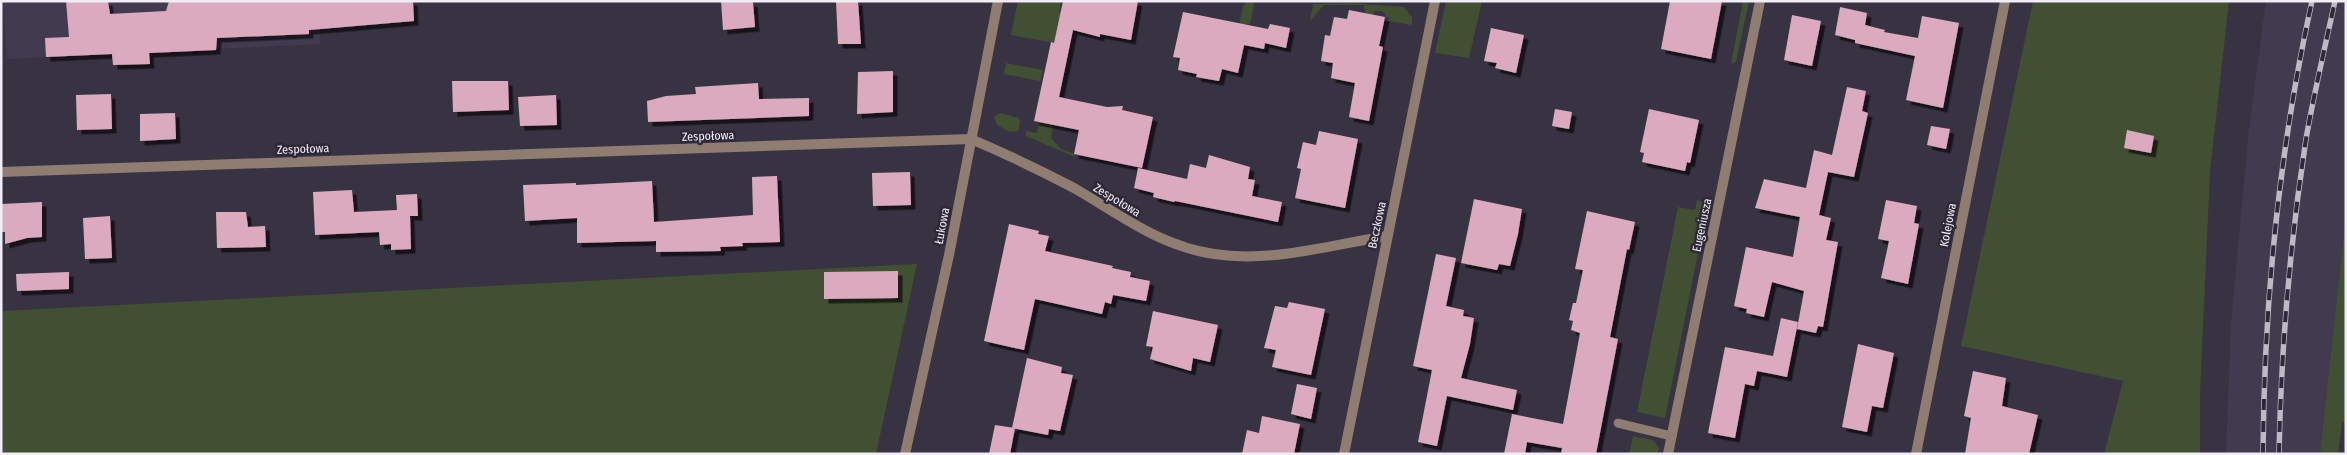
<svg xmlns="http://www.w3.org/2000/svg" width="2347" height="455" viewBox="0 0 2347 455" font-family="'Fira Sans Condensed',sans-serif">
<style>
.built{fill:#423b50}
.green{fill:#414f32}
.building{fill:#dbaabf;filter:url(#shadow)}
.lines{fill:none;stroke-linecap:round;stroke-linejoin:round}
.lane{stroke:#907d72;stroke-width:9}
.street{stroke:#907d72;stroke-width:10}
.rail-casing{stroke:#bdb9c5;stroke-width:5.5}
.rail{stroke:#2e2938;stroke-width:4;stroke-dasharray:11;stroke-linecap:butt}
.labels{text-anchor:middle;stroke-width:5;stroke-linejoin:round;paint-order:stroke}
.street-label{font-size:12px;fill:#f0edf7;stroke:#2e2938}
</style>
<defs>
<filter id="shadow"><feDropShadow dx="4.5" dy="4.5" stdDeviation="0" flood-color="#0009"/></filter>
</defs>
<rect width="100%" height="100%" fill="#383342"/>
<g class="built">
<polygon points="3,1 319,1 320,44 7,59"/>
<polygon points="2266,1 2346,1 2346,214 2320,454 2226,454 2231,324 2249,129"/>
</g>
<g class="green">
<polygon points="1018,1 1061,1 1059,12 1061,13 1061,44 1011,35"/>
<polygon points="1248,1 1253,1 1254,5 1250,24 1247,24 1245,32 1238,31 1243,6"/>
<polygon points="1446,1 1482,1 1469,58 1435,53"/>
<polygon points="1743,1 1749,1 1736,62 1731,64"/>
<polygon points="2033,1 2229,1 2210,172 2200,393 2200,454 2104,454 2123,381 1961,346"/>
<polygon points="1352,3 1404,7 1412,17 1412,25 1388,21 1389,18 1385,17 1385,14 1381,11 1374,11 1373,15 1365,13 1364,5 1324,5 1310,21 1313,4"/>
<polygon points="1006,63 1043,70 1040,81 1004,74"/>
<polygon points="1000,113 1019,118 1020,123 1018,131 1010,132 997,125 994,117"/>
<polygon points="1039,122 1053,125 1051,138 1061,149 1075,154 1075,157 1026,136 1026,131 1037,133"/>
<polygon points="1697,200 1704,203 1707,208 1665,418 1637,412 1678,207 1695,210"/>
<polygon points="2346,214 2346,422 2342,422 2338,454 2320,454"/>
<polygon points="917,264 876,454 1,454 1,311"/>
<polygon points="1633,436 1653,440 1659,448 1658,454 1629,454"/>
</g>
<g class="building">
<polygon points="66,1 108,1 110,14 166,11 169,1 413,1 414,21 309,30 309,34 217,38 216,50 149,53 150,64 113,65 112,54 46,57 45,38 69,37"/>
<polygon points="721,1 753,2 755,27 723,30"/>
<polygon points="836,1 858,1 861,44 838,44"/>
<polygon points="1063,1 1138,1 1131,40 1100,34 1100,37 1073,30 1059,97 1107,107 1123,106 1122,110 1153,117 1142,168 1074,154 1079,130 1034,121 1051,42 1054,43"/>
<polygon points="1670,1 1722,1 1711,59 1661,49"/>
<polygon points="1840,7 1867,13 1865,25 1885,30 1884,32 1918,38 1922,16 1959,23 1943,108 1906,100 1915,56 1855,43 1855,40 1835,35"/>
<polygon points="1349,10 1385,17 1379,46 1383,47 1369,121 1349,117 1355,83 1331,78 1333,63 1321,61 1325,35 1330,36 1334,17 1347,19"/>
<polygon points="1183,12 1268,29 1270,24 1290,28 1286,48 1265,43 1264,49 1244,45 1238,73 1222,69 1219,81 1196,77 1197,74 1178,70 1180,58 1173,57"/>
<polygon points="1792,15 1821,21 1812,66 1784,60"/>
<polygon points="1491,28 1524,35 1516,73 1495,68 1497,63 1484,61"/>
<polygon points="893,71 893,112 857,114 858,72"/>
<polygon points="452,81 508,81 509,110 453,112"/>
<polygon points="758,83 759,99 809,98 809,116 648,122 647,101 666,96 696,94 695,87"/>
<polygon points="1847,87 1866,91 1862,111 1868,113 1854,177 1828,172 1819,215 1831,218 1826,240 1838,242 1823,327 1818,326 1816,333 1797,329 1804,291 1772,282 1764,317 1746,313 1747,309 1734,306 1746,247 1793,257 1800,217 1755,208 1764,179 1806,188 1814,150 1832,155"/>
<polygon points="111,94 112,129 77,130 76,95"/>
<polygon points="556,95 557,125 520,126 518,97"/>
<polygon points="1555,109 1572,112 1569,129 1552,126"/>
<polygon points="1649,109 1699,120 1690,163 1687,162 1685,171 1642,162 1644,153 1640,152"/>
<polygon points="175,113 176,139 140,141 140,114"/>
<polygon points="1931,126 1950,129 1946,149 1927,145"/>
<polygon points="2127,130 2154,136 2151,153 2124,148"/>
<polygon points="1319,131 1358,139 1345,208 1295,198 1301,169 1297,168 1303,142 1316,145"/>
<polygon points="1209,155 1250,167 1248,179 1255,180 1252,196 1282,202 1278,222 1175,201 1174,202 1153,197 1154,193 1134,188 1138,168 1187,179 1190,164 1206,168"/>
<polygon points="910,172 911,205 873,206 872,173"/>
<polygon points="777,176 780,242 742,243 743,246 720,247 721,251 656,252 656,241 577,243 577,218 525,221 523,185 576,183 576,185 652,181 654,222 753,215 752,177"/>
<polygon points="352,190 354,212 397,210 396,195 417,194 418,216 410,216 411,249 391,250 391,244 380,245 379,232 315,235 313,192"/>
<polygon points="1474,199 1522,209 1518,234 1510,266 1499,264 1497,270 1461,263"/>
<polygon points="1886,200 1917,206 1914,223 1919,224 1908,284 1881,278 1889,241 1878,239"/>
<polygon points="42,202 42,237 27,238 5,244 5,232 1,232 1,204"/>
<polygon points="1587,211 1635,222 1629,250 1627,249 1610,337 1618,339 1596,454 1561,454 1562,448 1527,442 1525,454 1504,454 1512,414 1563,424 1580,333 1571,330 1573,321 1569,320 1573,303 1576,303 1583,270 1575,269"/>
<polygon points="216,212 246,212 248,227 265,226 266,247 217,248"/>
<polygon points="110,216 112,258 85,259 83,218"/>
<polygon points="1009,224 1039,231 1038,234 1049,236 1045,251 1113,266 1112,268 1131,272 1130,277 1150,281 1146,301 1113,295 1111,304 1105,302 1102,314 1035,299 1024,350 984,341"/>
<polygon points="1436,254 1456,258 1446,306 1464,310 1463,316 1474,318 1470,344 1461,378 1517,390 1513,410 1447,396 1437,446 1418,442 1432,370 1413,366"/>
<polygon points="898,271 898,298 824,299 824,272"/>
<polygon points="69,272 69,289 17,291 16,274"/>
<polygon points="1289,302 1325,309 1311,375 1272,367 1276,350 1264,348 1275,306 1287,308"/>
<polygon points="1153,311 1218,325 1210,362 1193,358 1191,371 1150,359 1153,347 1146,346"/>
<polygon points="1781,318 1798,322 1787,377 1757,371 1754,386 1745,384 1735,438 1708,433 1725,347 1773,356"/>
<polygon points="1858,344 1894,353 1883,408 1872,406 1867,432 1842,427"/>
<polygon points="1027,358 1062,367 1061,373 1073,375 1060,431 1049,429 1048,435 1012,428"/>
<polygon points="1973,371 2006,378 2002,406 2038,415 2029,454 1965,454 1971,418 1964,416"/>
<polygon points="1297,384 1317,388 1311,419 1291,414"/>
<polygon points="1262,416 1300,424 1294,454 1242,454 1247,430 1259,433"/>
<polygon points="995,425 1015,428 1010,454 989,454"/>
</g>
<g class="lines">
<polyline class="lane" points="1618,423 1672,436"/>
<g class="street">
<path d="M1,172L971,139C1006,154 1040,170 1074,188C1121,215 1159,246 1214,254C1271,263 1331,245 1387,236"/>
<polyline points="905,454 949,255 998,1"/>
<polyline points="1344,454 1435,1"/>
<polyline points="1668,454 1760,1"/>
<polyline points="1916,454 2005,1"/>
</g>
<defs>
<g id="rail">
<path d="M2263,454C2264,301 2279,150 2312,1"/>
<path d="M2279,454C2281,348 2290,243 2306,139C2314,93 2325,47 2335,1"/>
</g>
</defs>
<use href="#rail" class="rail-casing"/>
<use href="#rail" class="rail"/>
</g>
<g class="labels">
<g class="street-label">
<text transform="translate(708 136) rotate(-2)" y="4">Zespołowa</text>
<text transform="translate(303 149) rotate(-2)" y="4">Zespołowa</text>
<text transform="translate(1117 200) rotate(31)" y="4">Zespołowa</text>
<text transform="translate(1377 225) rotate(-78)" y="4">Beczkowa</text>
<text transform="translate(1702 225) rotate(-78)" y="4">Eugeniusza</text>
<text transform="translate(1948 225) rotate(-79)" y="4">Kolejowa</text>
<text transform="translate(942 226) rotate(-79)" y="4">Łukowa</text>
</g>
</g>
<rect width="2347" height="455" fill="none" stroke="#f0edf7" stroke-width="5"/>
</svg>
